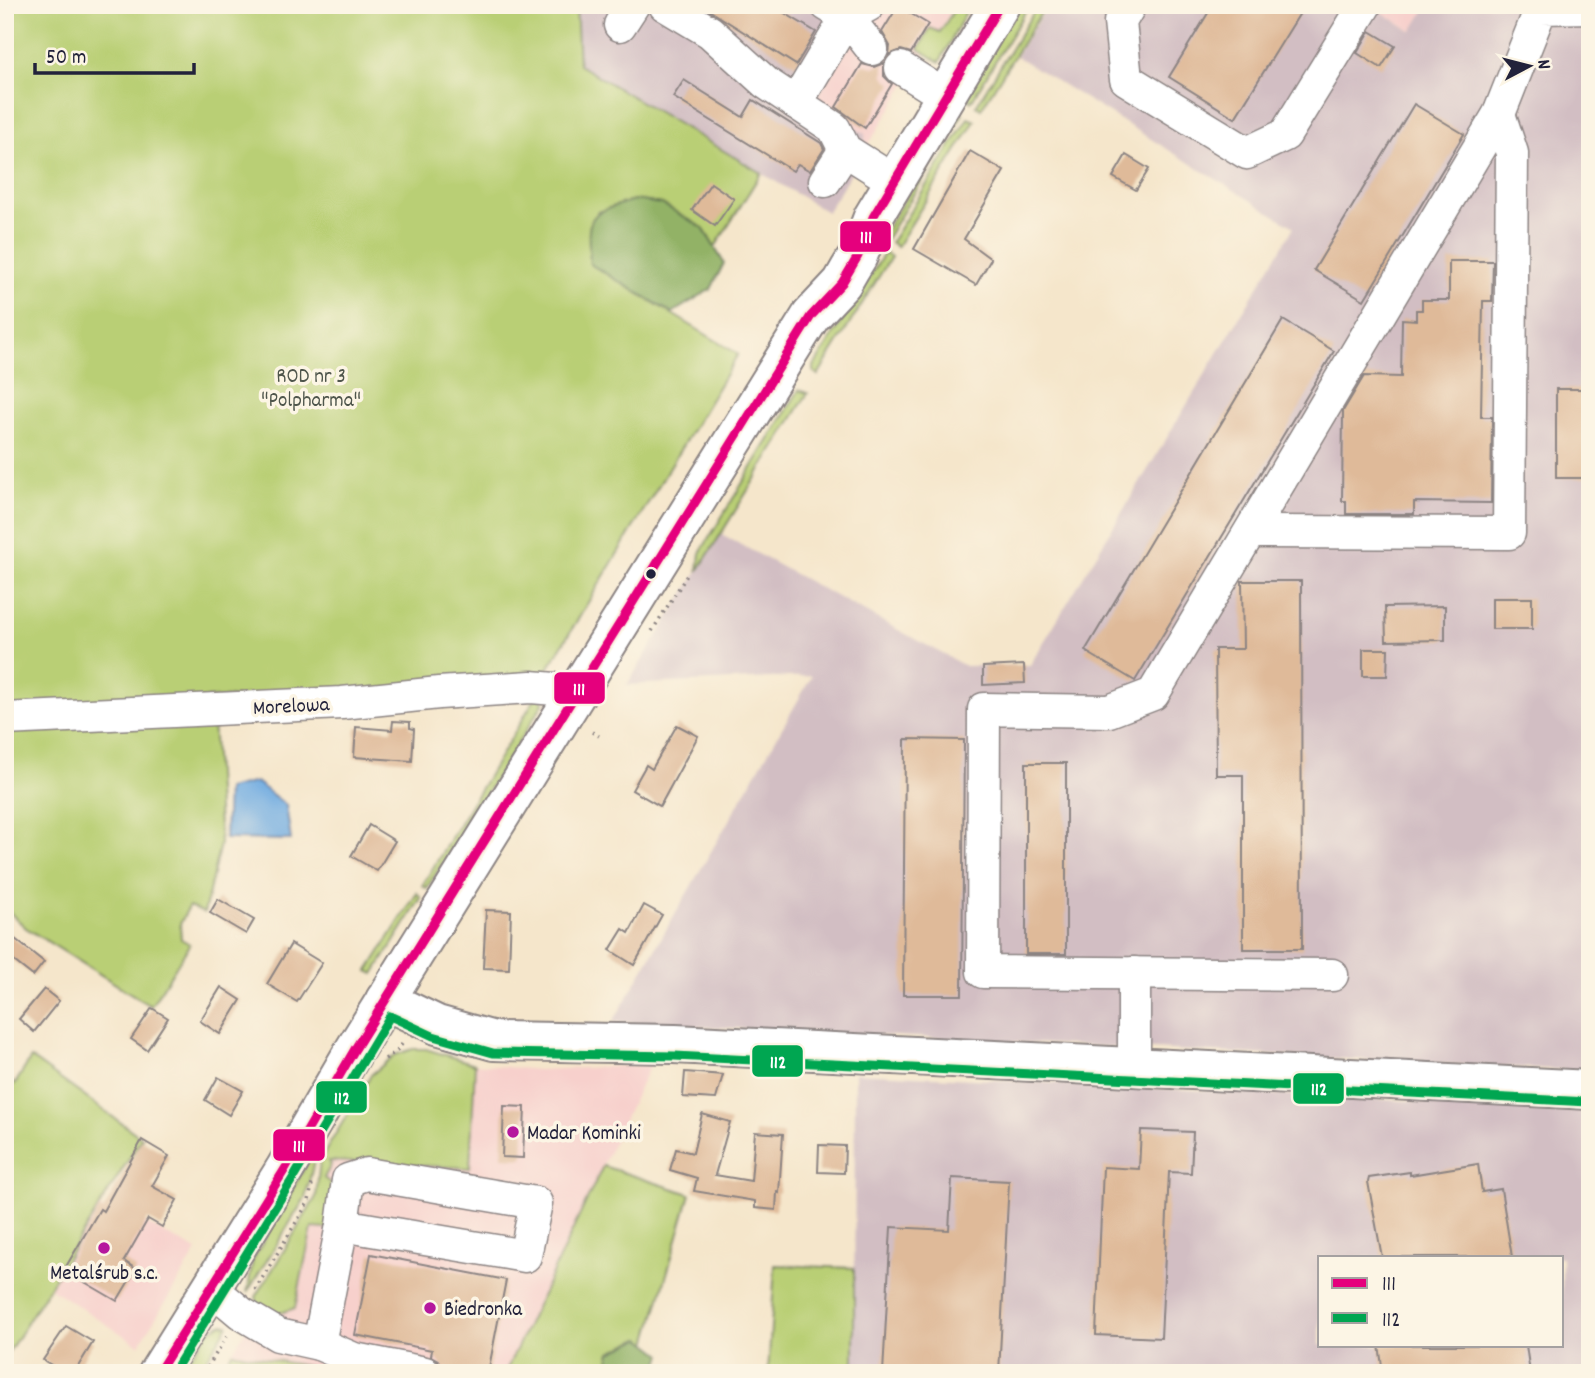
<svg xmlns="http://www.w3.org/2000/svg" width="1595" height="1378" viewBox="0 0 1595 1378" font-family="Dekko,sans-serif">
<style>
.built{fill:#f7d0cc}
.industrial{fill:#d2bec3;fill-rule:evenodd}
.green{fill:#b9cf74;stroke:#6e7858;stroke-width:2}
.forest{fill:#92b266;stroke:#5a6a50;stroke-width:2}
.water{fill:#70abe1;stroke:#49668e;stroke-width:2}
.building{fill:#dfba99}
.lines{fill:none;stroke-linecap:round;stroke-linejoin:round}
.minor-casing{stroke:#8c8483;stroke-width:35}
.major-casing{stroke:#8c8483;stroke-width:42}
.path{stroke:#8c8483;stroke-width:3.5;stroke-dasharray:2 5;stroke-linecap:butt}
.minor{stroke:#fff;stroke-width:32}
.major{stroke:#fff;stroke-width:38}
.bus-1-casing{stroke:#fcf5e5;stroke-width:14}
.bus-2-casing{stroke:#fcf5e5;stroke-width:14}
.bus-1{stroke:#e5007d;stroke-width:9}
.bus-2{stroke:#00a651;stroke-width:9}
.bus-dot{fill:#22223b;stroke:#fcf5e5;stroke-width:2.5}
.poi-dot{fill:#b5179e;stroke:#fcf5e5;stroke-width:2.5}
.labels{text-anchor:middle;stroke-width:7;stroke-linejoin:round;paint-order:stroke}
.park-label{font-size:21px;fill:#4f564c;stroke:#fcf5e5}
.street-label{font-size:21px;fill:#22223b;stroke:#fcf5e5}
.poi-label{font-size:21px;fill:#22223b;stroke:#fcf5e5;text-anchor:start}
.line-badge{stroke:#fcf5e5;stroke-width:2.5}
.badge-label{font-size:19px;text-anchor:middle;font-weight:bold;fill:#fff}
</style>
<rect width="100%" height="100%" fill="#fcf5e5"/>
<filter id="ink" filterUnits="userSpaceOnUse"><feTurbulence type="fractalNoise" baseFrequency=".0143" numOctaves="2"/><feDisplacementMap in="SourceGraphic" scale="14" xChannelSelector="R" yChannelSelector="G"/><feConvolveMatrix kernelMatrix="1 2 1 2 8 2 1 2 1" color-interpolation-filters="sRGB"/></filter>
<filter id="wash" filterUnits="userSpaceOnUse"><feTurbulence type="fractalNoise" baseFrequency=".00686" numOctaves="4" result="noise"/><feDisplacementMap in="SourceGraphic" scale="28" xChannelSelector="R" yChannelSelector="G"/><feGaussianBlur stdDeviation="1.57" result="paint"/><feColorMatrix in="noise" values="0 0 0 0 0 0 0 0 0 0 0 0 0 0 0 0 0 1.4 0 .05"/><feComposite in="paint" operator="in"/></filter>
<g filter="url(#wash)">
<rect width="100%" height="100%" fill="#f5e6cb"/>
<g class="built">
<polygon points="875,5 955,5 865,150 813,104"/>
<polygon points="1370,5 1428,5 1412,31"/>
<polygon points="475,1064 538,1070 650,1065 505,1373 342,1373 232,1352 317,1214 320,1160 470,1168"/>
<polygon points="100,1207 103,1211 147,1224 197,1251 139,1345 50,1288"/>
</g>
<g class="industrial">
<polygon points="576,5 875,5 813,103 865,134 865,150 827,212 579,65"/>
<polygon points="1048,5 1370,5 1412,31 1428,5 1590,5 1590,1071 613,1022 812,676 627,685 721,534 965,666 1030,665 1294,227 1016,56"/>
<path d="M855,1073L1590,1110V1373H854ZM1320,1257H1562V1345H1320Z"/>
</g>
<g class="green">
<polygon points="5,5 576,5 579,65 761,173 715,247 703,228 662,204 633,200 597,212 590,264 738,354 546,672 380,691 5,707"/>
<polygon points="957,5 969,6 940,62 919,49 930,28 940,32"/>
<polygon points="1015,5 1029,5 971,102 964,95"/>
<polygon points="1038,5 1046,5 981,109 976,106"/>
<polygon points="957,114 963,114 886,239 883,234"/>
<polygon points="968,118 975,121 897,247 891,242"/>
<polygon points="887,254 891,257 818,375 814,372 814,366 883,255"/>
<polygon points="799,390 808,393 698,571 700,553"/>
<polygon points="537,695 544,702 427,888 422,886"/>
<polygon points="213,720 220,844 204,913 189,906 180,924 181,939 190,944 151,1006 26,928 5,908 5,729"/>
<polygon points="417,893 421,898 374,974 368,971"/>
<polygon points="413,1049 426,1049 475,1064 470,1168 329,1161 331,1165 324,1178 335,1187 327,1229 312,1228 295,1308 281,1313 258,1304 256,1297 316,1197 320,1160 371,1075 395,1055"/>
<polygon points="31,1058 142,1138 5,1358 5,1079 15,1084"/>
<polygon points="319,1142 305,1198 247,1293 253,1260"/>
<polygon points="603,1166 690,1194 647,1343 640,1338 611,1352 607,1373 505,1373"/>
<polygon points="775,1265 854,1268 854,1373 768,1373"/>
<polygon points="221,1324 228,1325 198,1373 178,1373 210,1330"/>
<polygon points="232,1352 341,1373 342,1373 220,1373"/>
</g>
<g class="forest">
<path d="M634,200L662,204L703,228L724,263L711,289L672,313L590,264C587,214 585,215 634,200Z"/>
<polygon points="641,1338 662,1354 656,1373 607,1373 611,1352"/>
</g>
<polygon class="water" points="256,782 286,805 291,840 225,839 227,789"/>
<g id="blocks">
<g class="building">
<polygon points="701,5 771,5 816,32 796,65"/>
<polygon points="1213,5 1305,5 1235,118 1169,77"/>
<polygon points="898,6 928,24 911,53 901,50 889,55 890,46 882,32"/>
<polygon points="1370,31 1395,46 1381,68 1357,53"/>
<polygon points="884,63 884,76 892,84 865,128 836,107 862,64 874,67"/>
<polygon points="684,80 743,117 753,100 821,143 824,149 810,171 798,164 793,171 673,97"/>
<polygon points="1414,104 1464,134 1364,300 1314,270"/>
<polygon points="970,151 1004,171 964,239 991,259 976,285 914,249"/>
<polygon points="1126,155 1149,169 1136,190 1113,177"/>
<polygon points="711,183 734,199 715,226 692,210"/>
<polygon points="1449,261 1493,261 1492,301 1483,301 1481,417 1492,417 1491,503 1414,502 1414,514 1346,514 1346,501 1342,501 1343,411 1364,376 1401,377 1402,319 1416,320 1416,310 1422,310 1422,300 1449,300"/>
<polygon points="1283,320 1334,351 1135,681 1085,651"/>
<rect x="1556" y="389" width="30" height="89"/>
<polygon points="1242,581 1301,581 1302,949 1243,949 1243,775 1216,775 1215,649 1243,649"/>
<rect x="1492" y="598" width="40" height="31"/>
<polygon points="1445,606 1445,640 1386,641 1385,607"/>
<polygon points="1363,649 1388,649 1387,676 1363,676"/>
<polygon points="1024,665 1025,683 983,685 983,667"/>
<polygon points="393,721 410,722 410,728 414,729 412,761 354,757 356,727 392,730"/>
<polygon points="677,725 698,736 660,806 632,790 646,765 652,769"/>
<polygon points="905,739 964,740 962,995 903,995"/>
<rect x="1026" y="763" width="40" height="191"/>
<polygon points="369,825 395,841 377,871 351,856"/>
<polygon points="218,899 254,920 246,934 210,913"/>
<polygon points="644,905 662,915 634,965 610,950 623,929 629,933"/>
<polygon points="486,910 511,911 509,969 483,968"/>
<polygon points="5,931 44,962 33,976 5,954"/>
<polygon points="291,944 322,963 297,1002 267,984"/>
<polygon points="221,987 241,1000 220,1034 200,1021"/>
<polygon points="44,989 59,1001 34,1032 19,1019"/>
<polygon points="152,1008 168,1018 147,1050 131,1039"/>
<polygon points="685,1072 723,1075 716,1099 683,1097"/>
<polygon points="218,1077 243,1091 229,1115 205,1100"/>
<polygon points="504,1106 525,1107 523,1158 502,1157"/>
<polygon points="702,1114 730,1122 715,1175 751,1181 755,1132 783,1134 779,1193 777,1192 776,1210 755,1208 755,1201 694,1191 697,1178 670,1170 676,1149 693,1153"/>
<polygon points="1141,1130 1193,1132 1191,1173 1169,1172 1161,1338 1096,1335 1103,1167 1139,1169"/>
<polygon points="142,1140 169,1156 152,1186 177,1200 162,1227 148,1219 124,1261 136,1269 117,1301 64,1270 100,1209 103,1211"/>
<polygon points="819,1145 845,1146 844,1173 818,1172"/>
<polygon points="1478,1164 1482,1192 1501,1189 1512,1257 1382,1257 1368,1182 1369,1178 1410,1172 1410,1175"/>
<polygon points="952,1178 1009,1181 999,1373 883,1373 891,1227 949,1230"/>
<polygon points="371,1254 506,1280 488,1373 469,1373 443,1368 438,1360 431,1356 432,1350 355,1335"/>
<polygon points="66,1326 93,1342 74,1373 65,1373 43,1360"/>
<polygon points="1379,1345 1526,1345 1530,1373 1383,1373"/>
</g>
</g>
</g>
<g filter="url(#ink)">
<use href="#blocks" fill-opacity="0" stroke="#8c8483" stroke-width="2"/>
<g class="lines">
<defs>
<g id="minor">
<polyline points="665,5 710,32 766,83 834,128 845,150 894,181"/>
<polyline points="827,5 847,17 872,49"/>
<polyline points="1130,5 1120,22 1126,79 1247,153 1285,135 1365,5"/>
<polyline points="620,25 633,5"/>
<polyline points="901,68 945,96"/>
<polyline points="796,103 847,17 869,5"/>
<polyline points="825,181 845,150"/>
<polyline points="1251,532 1509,533 1512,153 1499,114"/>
<polyline points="5,719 342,703 439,693 531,687 555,689 574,697"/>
<polyline points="1332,975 983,972 984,709 1109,711 1153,694 1499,114 1541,8 1590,7"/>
<polyline points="1134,1066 1134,973"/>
<polyline points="210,1287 241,1313 278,1335 319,1344 342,1225 525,1256 536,1203 367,1174 348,1180 342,1225"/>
<polyline points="319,1344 354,1359 425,1373"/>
</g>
<g id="major">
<polyline points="385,1000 437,1025 494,1041 675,1044 1590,1090"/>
<polyline points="158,1373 285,1169 355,1049 811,316 842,283 850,269 858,256 873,217 1000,5"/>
</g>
</defs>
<use href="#minor" class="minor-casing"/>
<use href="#major" class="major-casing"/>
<g class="path">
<polyline points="652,631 689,572"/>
<polyline points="592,732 599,736"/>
<polyline points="385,1059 397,1051 405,1040"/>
<polyline points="255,1290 309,1201 312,1184"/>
<polyline points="204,1373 227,1336"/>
</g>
<use href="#minor" class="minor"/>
<use href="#major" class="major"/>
<defs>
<polyline id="bus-1" points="158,1373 285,1169 355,1049 811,316 842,283 858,256 873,217 1000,5"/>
<polyline id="bus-2" points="173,1373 295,1175 390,1016 433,1036 493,1053 675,1056 1589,1102"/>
</defs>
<use href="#bus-1" class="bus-1-casing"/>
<use href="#bus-2" class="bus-2-casing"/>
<use href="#bus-1" class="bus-1"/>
<use href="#bus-2" class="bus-2"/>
</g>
</g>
<circle class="bus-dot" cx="651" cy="574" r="6"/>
<g class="poi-dot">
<circle cx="513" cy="1132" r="7"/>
<circle cx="104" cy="1248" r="7"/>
<circle cx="430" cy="1308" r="7"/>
</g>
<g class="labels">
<g class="park-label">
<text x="311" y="382">ROD nr 3<tspan x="311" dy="24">"Polpharma"</tspan></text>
</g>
<g class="street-label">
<text transform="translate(291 705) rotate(-3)" y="7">Morelowa</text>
</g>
<g class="poi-label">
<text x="527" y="1139">Madar Kominki</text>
<text x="104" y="1279" text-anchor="middle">Metalśrub s.c.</text>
<text x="444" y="1315">Biedronka</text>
</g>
</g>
<g class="line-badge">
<rect x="839" y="220" width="53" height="33" rx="7" fill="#e5007d"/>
<rect x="553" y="671" width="53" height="34" rx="7" fill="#e5007d"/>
<rect x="751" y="1044" width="53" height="34" rx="7" fill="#00a651"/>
<rect x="1292" y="1072" width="53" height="33" rx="7" fill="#00a651"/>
<rect x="315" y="1080" width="53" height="34" rx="7" fill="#00a651"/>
<rect x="272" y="1128" width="54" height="34" rx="7" fill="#e5007d"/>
</g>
<g class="badge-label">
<text x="866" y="243">111</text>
<text x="579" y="695">111</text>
<text x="778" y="1068">112</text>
<text x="1319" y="1095">112</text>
<text x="342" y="1104">112</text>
<text x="299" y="1152">111</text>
</g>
<rect width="1595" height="1378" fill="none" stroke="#fcf5e5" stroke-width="28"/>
<rect x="1318" y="1256" width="245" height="91" fill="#fcf5e5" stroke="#a5a1a1" stroke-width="2"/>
<rect x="1332" y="1278" width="35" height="10" fill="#e5007d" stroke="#a5a1a1" stroke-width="2"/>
<text x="1382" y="1290" font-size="21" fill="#22223b">111</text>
<rect x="1332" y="1313" width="35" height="10" fill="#00a651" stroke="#a5a1a1" stroke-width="2"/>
<text x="1382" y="1326" font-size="21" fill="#22223b">112</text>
<g transform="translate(1529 66) rotate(83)" stroke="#fcf5e5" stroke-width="5" paint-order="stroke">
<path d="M0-5L12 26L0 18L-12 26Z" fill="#22223b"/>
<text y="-10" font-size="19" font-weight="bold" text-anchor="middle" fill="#22223b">N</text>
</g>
<path d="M35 63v10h159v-10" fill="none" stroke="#22223b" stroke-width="3.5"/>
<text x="46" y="63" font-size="21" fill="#22223b" stroke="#fcf5e5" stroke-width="5" paint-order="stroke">50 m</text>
</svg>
